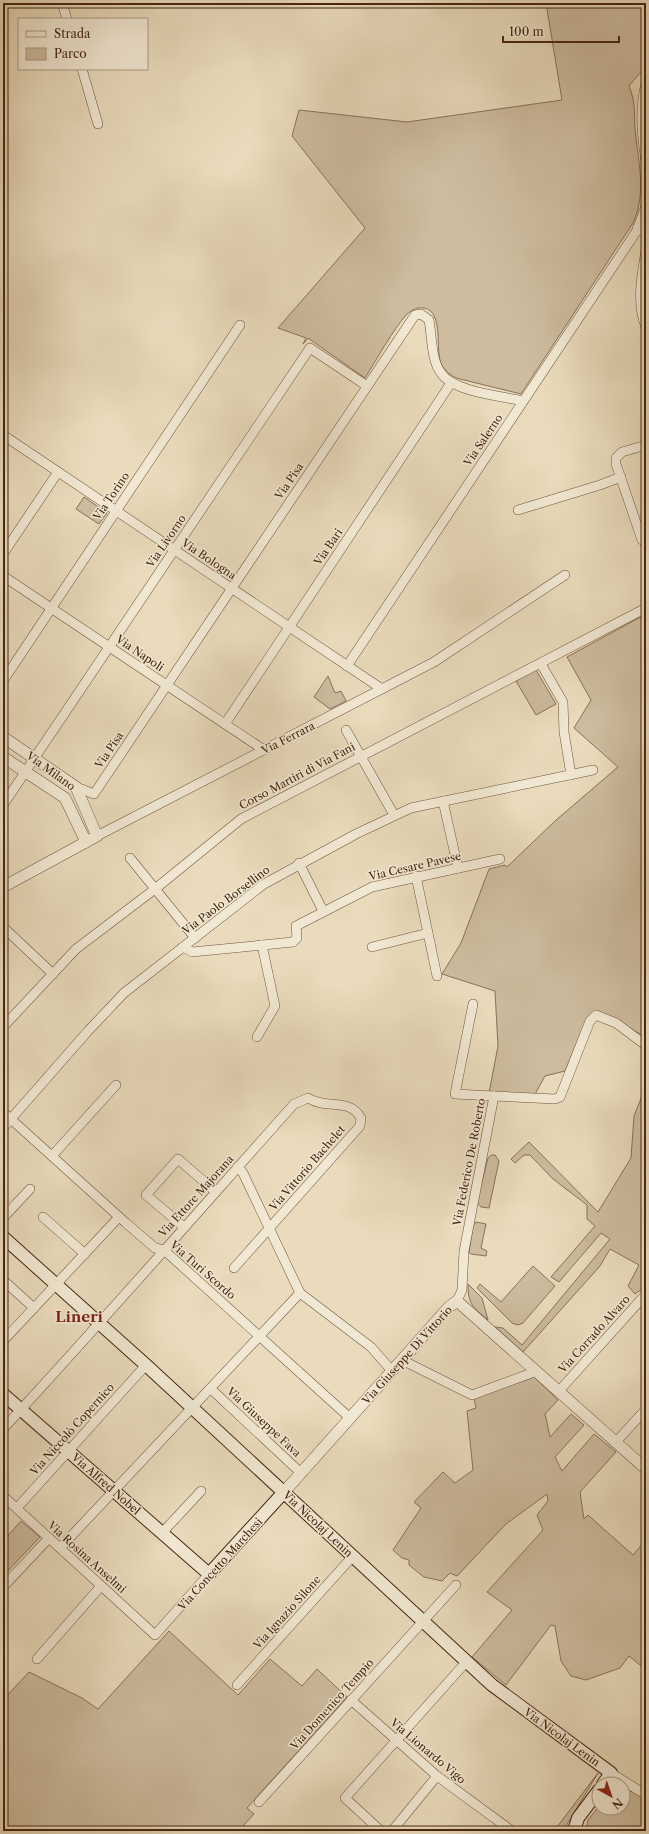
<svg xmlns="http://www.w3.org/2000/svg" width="649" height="1834" viewBox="0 0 649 1834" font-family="'Libre Caslon Text',serif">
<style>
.green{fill:#cdbc9f;stroke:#8a7158}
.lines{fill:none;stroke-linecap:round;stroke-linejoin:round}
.minor-casing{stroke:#70533b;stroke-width:10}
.tertiary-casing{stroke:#70533b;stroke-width:12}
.secondary-casing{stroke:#472610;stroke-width:14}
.minor{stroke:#f1e8d3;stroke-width:9}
.tertiary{stroke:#f1e8d3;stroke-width:11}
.secondary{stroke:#f1e8d3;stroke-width:12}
.labels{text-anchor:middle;stroke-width:3;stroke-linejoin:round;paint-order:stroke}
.street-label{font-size:11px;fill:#472610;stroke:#f1e8d3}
.district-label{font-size:15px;font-weight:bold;fill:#7a1f14;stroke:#f1e8d3}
</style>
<rect width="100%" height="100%" fill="#e9dbbc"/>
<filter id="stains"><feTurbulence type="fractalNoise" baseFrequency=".005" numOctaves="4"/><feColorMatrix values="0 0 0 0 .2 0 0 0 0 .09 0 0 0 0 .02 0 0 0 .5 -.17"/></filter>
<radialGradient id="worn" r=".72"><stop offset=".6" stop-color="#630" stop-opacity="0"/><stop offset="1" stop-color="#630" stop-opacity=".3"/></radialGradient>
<g class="green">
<path d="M546,3H646V66L629,86C636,103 634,112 635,129C638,161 647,193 633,223L521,394L456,378C451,375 445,371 442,366C434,351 445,312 424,308C417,307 412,310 407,314C392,331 377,359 365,378L308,338L303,344L306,338L278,328L365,228L292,136L299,110L407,122L562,100Z"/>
<polygon points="84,497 107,513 99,524 76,509"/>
<polygon points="646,614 646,1037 603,1014 586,1021 565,1071 545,1076 534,1096 489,1093 498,1046 495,991 442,974 461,943 489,869 505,865 507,867 555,821 618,767 574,728 591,700 567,657"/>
<polygon points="536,670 556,704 536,715 516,681"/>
<polygon points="328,676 335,693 341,691 346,701 330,709 314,697"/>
<polygon points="646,1086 646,1286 635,1294 628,1286 639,1265 610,1249 600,1266 523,1352 495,1327 503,1328 522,1345 610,1239 601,1233 559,1282 551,1277 595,1226 587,1219 587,1205 553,1179 530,1155 524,1155 515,1163 511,1159 529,1142 598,1212 631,1158 634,1116"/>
<polygon points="491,1155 495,1155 499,1161 489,1208 481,1207 477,1202 488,1158"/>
<polygon points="476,1222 486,1224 481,1248 487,1251 486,1256 471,1254 469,1252 473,1226"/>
<polygon points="533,1266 555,1286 523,1323 518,1325 512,1323 477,1288 480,1284 501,1302"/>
<path d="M468,1284L482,1298L488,1320C473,1307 468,1305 468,1284Z"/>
<polygon points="534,1377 558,1400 545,1414 550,1437 571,1414 584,1425 555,1457 562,1471 594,1434 616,1452 580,1492 584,1519 588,1515 633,1555 646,1540 646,1670 629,1656 620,1668 586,1680 571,1676 561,1661 555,1626 551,1625 506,1685 472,1657 512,1610 487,1592 543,1530 537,1515 548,1501 547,1494 506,1524 457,1576 450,1573 442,1581 424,1577 409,1565 409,1560 402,1558 393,1550 421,1508 414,1502 443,1472 455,1483 473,1470 467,1411 476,1408 474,1398"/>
<polygon points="21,1521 40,1537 3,1576 3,1541"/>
<polygon points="169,1631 238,1695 270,1659 302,1686 317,1669 347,1697 247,1808 254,1814 241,1828 245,1831 3,1831 3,1700 29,1672 82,1698 98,1709"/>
<polygon points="598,1773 563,1831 554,1831"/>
<polygon points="623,1789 638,1793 646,1799 646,1831 586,1831 588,1820 599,1806 599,1808 623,1808"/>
</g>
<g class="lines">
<defs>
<g id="minor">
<polyline points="62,3 67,19"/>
<polyline points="82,69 98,124"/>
<path d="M646,83C639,109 642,136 646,162"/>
<polyline points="638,227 646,235"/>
<path d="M646,250C642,274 636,303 646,327"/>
<polyline points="646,372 646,379"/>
<polyline points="3,435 382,689"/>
<polyline points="518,510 600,485 621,477"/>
<polyline points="642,540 616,464 616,458 622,452 646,445"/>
<polyline points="3,554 58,472"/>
<polyline points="3,576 264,750"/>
<polyline points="541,664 563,702 564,732 571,775"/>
<polyline points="347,666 636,232 646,206"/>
<polyline points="3,681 240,325"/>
<polyline points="225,724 451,383"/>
<polyline points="346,730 394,815"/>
<path d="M76,787L94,794L415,315L421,314L429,320C432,336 431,360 441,373C453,392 502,396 523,401"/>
<polyline points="443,801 458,868"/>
<polyline points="3,805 310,348 367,386"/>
<polyline points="97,836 434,662 565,575"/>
<polyline points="130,858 195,938"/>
<polyline points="299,863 323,911"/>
<polyline points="416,876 437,976"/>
<polyline points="3,927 53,974"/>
<polyline points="183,947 192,952 293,942 297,938 296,926 372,887 500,859"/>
<polyline points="372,947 428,933"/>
<polyline points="473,1004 455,1094 494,1096"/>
<polyline points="3,1027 76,949 155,889 241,819 646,608"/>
<polyline points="257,1037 275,1006 262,945"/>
<polyline points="3,1112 126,1223 155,1248 164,1250 350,1418"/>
<polyline points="3,1128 88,1031 124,993 264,884 356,834 411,808 593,770"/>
<polyline points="52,1156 116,1085"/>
<polyline points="238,1167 243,1173 300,1293 371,1347 392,1371"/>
<polyline points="43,1217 85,1254"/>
<polyline points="3,1218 30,1189"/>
<polyline points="184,1227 146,1195 178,1159 216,1192"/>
<polyline points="3,1280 34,1308"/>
<polyline points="457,1301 462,1290 464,1251 494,1096 555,1099 560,1097 590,1021 596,1015 616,1023 644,1044"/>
<polyline points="3,1341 119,1217"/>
<polyline points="402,1360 472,1395 537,1371"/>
<polyline points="211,1389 301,1473"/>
<polyline points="559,1391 646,1294"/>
<path d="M3,1429C102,1322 197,1213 294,1104L308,1098C327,1110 349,1097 361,1118L360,1126L234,1268"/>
<polyline points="616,1442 646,1409"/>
<polyline points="3,1496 155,1635 209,1574"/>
<polyline points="17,1508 146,1365"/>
<polyline points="162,1533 201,1491"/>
<polyline points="60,1548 300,1293"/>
<polyline points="3,1587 49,1538"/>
<polyline points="37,1659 101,1586"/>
<polyline points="237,1685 353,1556"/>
<polyline points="351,1700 437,1776 512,1831"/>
<polyline points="611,1773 646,1795"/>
<polyline points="259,1802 456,1585"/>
<polyline points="381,1831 345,1798 467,1661"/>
<polyline points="392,1831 437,1776"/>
</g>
<g id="tertiary">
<polyline points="3,737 76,787 97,836 3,887"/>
<polyline points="3,757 65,798 86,842"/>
<polyline points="284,1492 449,1307 457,1301 646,1469"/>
</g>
<g id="secondary">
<polyline points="3,1237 146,1365 492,1685 611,1773 603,1784"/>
<polyline points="3,1394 209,1574 284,1492"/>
<polyline points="574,1831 578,1818 599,1790"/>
</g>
</defs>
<use href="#minor" class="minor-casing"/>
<use href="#tertiary" class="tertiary-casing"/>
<use href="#secondary" class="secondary-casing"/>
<use href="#minor" class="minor"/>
<use href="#tertiary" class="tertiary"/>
<use href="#secondary" class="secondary"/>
</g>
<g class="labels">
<g class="street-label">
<text transform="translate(483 440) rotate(-56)" y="4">Via Salerno</text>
<text transform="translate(289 481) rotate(-56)" y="4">Via Pisa</text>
<text transform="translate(111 496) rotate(-56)" y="4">Via Torino</text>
<text transform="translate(166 541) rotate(-56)" y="4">Via Livorno</text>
<text transform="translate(328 547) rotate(-56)" y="4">Via Bari</text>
<text transform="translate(209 559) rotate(34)" y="4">Via Bologna</text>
<text transform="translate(140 653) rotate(34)" y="4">Via Napoli</text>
<text transform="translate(288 738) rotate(-27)" y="4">Via Ferrara</text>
<text transform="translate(109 750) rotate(-56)" y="4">Via Pisa</text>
<text transform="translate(51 771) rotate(36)" y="4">Via Milano</text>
<text transform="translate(297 776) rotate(-28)" y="4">Corso Martiri di Via Fani</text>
<text transform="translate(415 866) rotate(-13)" y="4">Via Cesare Pavese</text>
<text transform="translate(226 900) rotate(-37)" y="4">Via Paolo Borsellino</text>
<text transform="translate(469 1162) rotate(-79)" y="4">Via Federico De Roberto</text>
<text transform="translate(307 1168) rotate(-49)" y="4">Via Vittorio Bachelet</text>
<text transform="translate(196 1196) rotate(-48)" y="4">Via Ettore Majorana</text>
<text transform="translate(203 1270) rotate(41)" y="4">Via Turi Scordo</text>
<text transform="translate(594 1334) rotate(-48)" y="4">Via Corrado Alvaro</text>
<text transform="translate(407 1355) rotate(-48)" y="4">Via Giuseppe Di Vittorio</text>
<text transform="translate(264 1422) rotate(43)" y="4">Via Giuseppe Fava</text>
<text transform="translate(72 1429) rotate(-48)" y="4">Via Niccolò Copernico</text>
<text transform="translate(106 1484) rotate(41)" y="4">Via Alfred Nobel</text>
<text transform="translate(318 1524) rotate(43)" y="4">Via Nicolaj Lenin</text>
<text transform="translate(87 1557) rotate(42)" y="4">Via Rosina Anselmi</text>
<text transform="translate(220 1564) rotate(-48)" y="4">Via Concetto Marchesi</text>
<text transform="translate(287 1612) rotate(-48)" y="4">Via Ignazio Silone</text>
<text transform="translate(332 1704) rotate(-48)" y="4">Via Domenico Tempio</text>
<text transform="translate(562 1737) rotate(36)" y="4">Via Nicolaj Lenin</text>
<text transform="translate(428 1751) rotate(40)" y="4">Via Lionardo Vigo</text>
</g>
<g class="district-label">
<text x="79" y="1322">Lineri</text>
</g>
</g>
<rect width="649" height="1834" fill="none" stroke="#e9dbbc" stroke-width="16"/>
<rect x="4" y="4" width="641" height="1826" fill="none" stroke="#472610" stroke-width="2"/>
<rect x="8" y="8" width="633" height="1818" fill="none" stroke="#472610"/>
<rect x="18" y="18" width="130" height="52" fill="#f1e8d3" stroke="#ad9a85"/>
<rect x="26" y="31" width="20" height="6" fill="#f1e8d3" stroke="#ad9a85"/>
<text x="54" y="38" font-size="12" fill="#472610">Strada</text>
<rect x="26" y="48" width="20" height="12" fill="#cdbc9f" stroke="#ad9a85"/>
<text x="54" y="58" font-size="12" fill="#472610">Parco</text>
<g transform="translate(611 1796) rotate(140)"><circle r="19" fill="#f1e8d3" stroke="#ad9a85"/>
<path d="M0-3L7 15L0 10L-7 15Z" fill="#8f2418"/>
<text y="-6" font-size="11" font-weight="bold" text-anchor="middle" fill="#472610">N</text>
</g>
<path d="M503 36v6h116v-6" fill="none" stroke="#472610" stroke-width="2"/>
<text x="509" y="36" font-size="12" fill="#472610" stroke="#f1e8d3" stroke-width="3" paint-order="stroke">100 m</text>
<rect width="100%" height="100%" filter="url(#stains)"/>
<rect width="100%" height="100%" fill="url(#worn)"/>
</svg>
